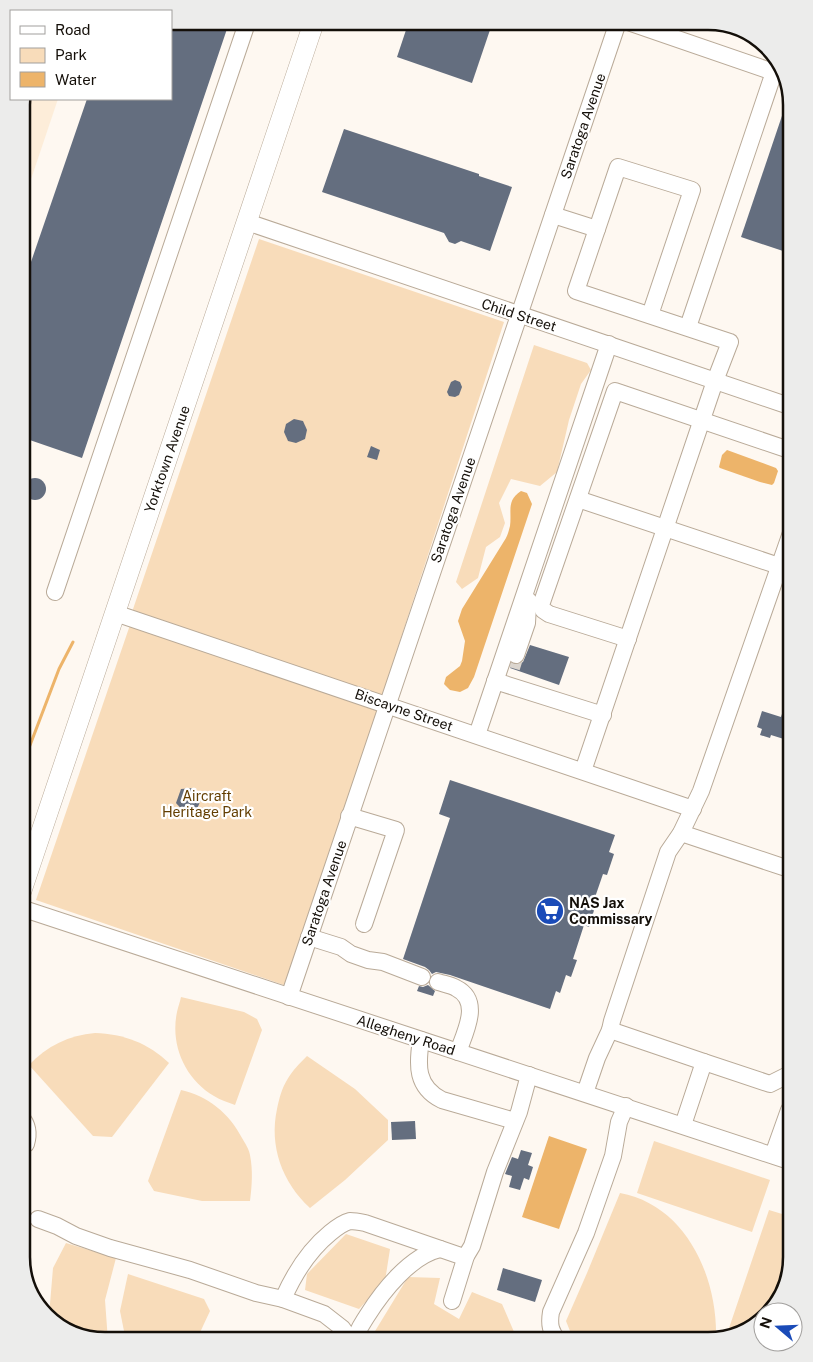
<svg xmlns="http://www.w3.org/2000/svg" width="813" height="1362" viewBox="0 0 813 1362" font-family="'Public Sans',sans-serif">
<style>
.built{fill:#fdedd9}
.green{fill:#f8dcba}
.water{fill:#edb46a}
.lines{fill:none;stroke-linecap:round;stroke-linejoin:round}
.stream{stroke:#edb46a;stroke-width:3}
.building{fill:#646e7f}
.minor-tunnel{stroke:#dbd5ce;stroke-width:16;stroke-dasharray:16 8;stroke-linecap:butt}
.minor-casing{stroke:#b9aa98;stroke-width:18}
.major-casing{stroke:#b9aa98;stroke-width:21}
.minor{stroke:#fff;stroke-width:16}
.major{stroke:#fff;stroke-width:20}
.labels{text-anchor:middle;stroke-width:4.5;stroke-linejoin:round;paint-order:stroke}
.street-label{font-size:14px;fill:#140f09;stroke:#fff}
.park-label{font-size:14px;fill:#633e00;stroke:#fff}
.poi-label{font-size:14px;font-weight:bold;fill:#140f09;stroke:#fff;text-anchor:start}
.rim{fill:none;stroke:#140f09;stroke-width:2.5}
</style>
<rect width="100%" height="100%" fill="#fef8f1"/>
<polygon class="built" points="22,99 58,99 21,209 21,100"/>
<g class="green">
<polygon points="259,239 504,322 381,699 131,615"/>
<polygon points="534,345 587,363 591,370 581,384 569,420 557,472 540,486 511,479 499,503 505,523 500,537 486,547 478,578 462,589 456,582"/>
<polygon points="130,625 378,708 284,985 36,900"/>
<path d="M181,997L244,1012L257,1019L262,1030L235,1105C228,1102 220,1100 214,1096C185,1079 170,1045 177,1012C178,1007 180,1002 181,997Z"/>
<path d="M95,1033C124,1034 148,1043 169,1063L112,1137L93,1136L29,1065C47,1046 69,1035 95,1033Z"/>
<path d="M307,1056L355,1089L388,1120V1140L345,1180L310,1208C282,1182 269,1146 277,1109C279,1099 282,1088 287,1080C292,1071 300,1063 307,1056Z"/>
<path d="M181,1090C208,1096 229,1113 242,1138C245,1143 249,1149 250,1155C253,1170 252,1186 250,1201H202L154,1191L148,1181Z"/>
<polygon points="654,1141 770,1180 752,1232 637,1193"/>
<path d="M620,1193C686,1205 718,1277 716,1339L708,1341H598L570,1331L566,1321L587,1273Z"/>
<polygon points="769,1210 792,1217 792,1257 778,1303 768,1312 763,1312 763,1316 745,1332 726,1337"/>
<polygon points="346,1234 390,1249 385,1281 359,1309 305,1290 307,1274"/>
<polygon points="66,1243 116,1258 105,1300 108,1341 100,1341 58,1326 49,1316 53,1268"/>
<polygon points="128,1274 204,1299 210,1311 196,1341 126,1341 120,1311"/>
<polygon points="408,1277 440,1278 434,1304 459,1319 472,1292 502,1304 518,1341 369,1341"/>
</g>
<g class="water">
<polygon points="727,450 776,468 778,471 774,483 772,485 760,482 720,468 719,467 722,455"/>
<path d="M521,491L527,493L532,504L474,677L468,688L460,692L450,690L444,684L446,677L460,666L462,661L465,641L458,621L462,609L506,538C508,534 509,530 510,526C512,511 506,501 521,491Z"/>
<polygon points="549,1136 587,1149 559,1229 522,1217"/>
</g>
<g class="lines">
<polyline class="stream" points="21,769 59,669 73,642"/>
</g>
<g class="building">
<polygon points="408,24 492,24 472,83 397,57"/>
<polygon points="228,26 82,458 21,437 21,291 87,99 171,99 171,27"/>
<polygon points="789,95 792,105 792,254 741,237"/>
<polygon points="344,129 479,174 479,176 512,187 490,251 461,241 455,244 449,242 444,233 322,192"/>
<polygon points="455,380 460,382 462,387 459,395 455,397 449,396 447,392 451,382"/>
<polygon points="294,419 303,421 307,430 305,439 296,443 288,441 284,432 286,424"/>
<polygon points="371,446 380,450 377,460 367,457"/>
<circle cx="35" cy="489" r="11"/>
<polygon points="530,645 569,657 559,685 510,668 512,664 517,665 523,662"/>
<polygon points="790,689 792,690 792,725 787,740 771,735 770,738 760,735 762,729 757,727 762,711 781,717"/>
<polygon points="450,780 615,835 609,852 614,854 607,875 603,874 592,906 595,907 589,927 584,925 573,959 577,960 571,977 566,975 560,993 556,991 550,1009 450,975 436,972 432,974 429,970 425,967 403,959 450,818 439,814"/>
<polygon points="193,788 202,797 197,809 184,812 176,803 181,789"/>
<polygon points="428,985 435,991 433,996 417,991 419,986 423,987"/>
<polygon points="415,1121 416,1139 392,1140 391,1122"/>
<polygon points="521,1150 532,1153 528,1165 533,1167 529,1180 524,1178 520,1190 509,1187 512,1176 505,1174 512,1157 518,1159"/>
<polygon points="503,1268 542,1280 535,1302 497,1290"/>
</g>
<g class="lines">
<polyline class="minor-tunnel" points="512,668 516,655"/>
<defs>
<g id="minor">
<polyline points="628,22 785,76"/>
<polyline points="553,215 597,229"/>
<polyline points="247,222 792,407"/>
<polyline points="688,327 774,72"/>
<polyline points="578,499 779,566"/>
<polyline points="55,592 246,26"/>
<polyline points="115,613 693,809"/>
<polyline points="628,639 549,614 543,610 541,605 615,391 792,451"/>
<polyline points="516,655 527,623 528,605 529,601"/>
<polyline points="495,681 603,715"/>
<polyline points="477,735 609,344"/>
<polyline points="583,771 715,381 730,342 576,291 618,167 692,190 650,315"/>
<polyline points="349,816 396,830 364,924"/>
<polyline points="681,833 792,870"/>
<polyline points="21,908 792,1162"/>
<polyline points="309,937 341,947 351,954 368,960 383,962 422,977"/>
<path d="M438,982C444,984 451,985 456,988C482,1001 465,1032 458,1052"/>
<polyline points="289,997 618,22"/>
<polyline points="610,1030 704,1062 683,1125"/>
<path d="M421,1040C417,1065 416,1087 442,1100L515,1121"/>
<polyline points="704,1062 770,1084 792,1073"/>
<polyline points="585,1093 597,1058 610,1030 612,1021 668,852 681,833 701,791 792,530"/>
<path d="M21,1117C28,1125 29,1134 26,1144"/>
<polyline points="773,1155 789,1110 792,1108"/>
<polyline points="38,1219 57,1226 76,1236 110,1248 190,1270 256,1293 283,1299 324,1314 342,1328 347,1335 349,1341"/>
<path d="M283,1299C294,1274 308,1251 330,1233C336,1228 342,1223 350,1221C355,1221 360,1222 365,1223L455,1254L461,1256H466"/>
<polyline points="452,1301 466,1256 472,1246 495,1172 519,1112 529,1075"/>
<path d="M355,1341C356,1332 362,1324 367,1316C382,1292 410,1256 440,1249"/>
<path d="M559,1341C550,1332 549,1324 551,1312L586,1233L613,1156L619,1122L626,1106"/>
</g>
<polyline id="major" points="21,892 313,25"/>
</defs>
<use href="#minor" class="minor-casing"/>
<use href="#major" class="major-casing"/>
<use href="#minor" class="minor"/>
<use href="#major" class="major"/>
</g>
<defs>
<symbol id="supermarket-disc" viewBox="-11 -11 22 22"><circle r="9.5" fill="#1a4bb8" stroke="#fff"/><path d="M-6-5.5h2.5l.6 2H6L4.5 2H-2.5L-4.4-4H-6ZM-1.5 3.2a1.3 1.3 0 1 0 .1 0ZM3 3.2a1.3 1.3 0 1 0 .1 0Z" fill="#fff"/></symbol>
</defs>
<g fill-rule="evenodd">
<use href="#supermarket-disc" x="534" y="895" width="32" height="32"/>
</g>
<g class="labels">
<g class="street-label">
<text transform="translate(583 126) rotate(-71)" y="5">Saratoga Avenue</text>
<text transform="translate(519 315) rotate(18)" y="5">Child Street</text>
<text transform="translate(167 459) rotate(-71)" y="5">Yorktown Avenue</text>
<text transform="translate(453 510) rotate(-71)" y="5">Saratoga Avenue</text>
<text transform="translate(404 710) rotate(19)" y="5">Biscayne Street</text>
<text transform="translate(324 893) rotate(-71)" y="5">Saratoga Avenue</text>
<text transform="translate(406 1035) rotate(18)" y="5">Allegheny Road</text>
</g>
<g class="park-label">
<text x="207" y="801">Aircraft<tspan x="207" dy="16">Heritage Park</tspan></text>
</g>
<g class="poi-label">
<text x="569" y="908">NAS Jax<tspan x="569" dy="16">Commissary</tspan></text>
</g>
</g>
<path d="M0 0H813V1362H0ZM105 30H708A75 75 0 0 1 783 105V1257A75 75 0 0 1 708 1332H105A75 75 0 0 1 30 1257V105A75 75 0 0 1 105 30Z" fill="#ececeb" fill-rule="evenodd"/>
<path class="rim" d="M105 30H708A75 75 0 0 1 783 105V1257A75 75 0 0 1 708 1332H105A75 75 0 0 1 30 1257V105A75 75 0 0 1 105 30Z"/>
<rect x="10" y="10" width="162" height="90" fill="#ffffff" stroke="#a19f9d"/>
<rect x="20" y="26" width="25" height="8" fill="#ffffff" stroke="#a19f9d"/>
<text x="55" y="35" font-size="15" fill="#140f09">Road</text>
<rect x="20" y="48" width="25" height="15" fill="#f8dcba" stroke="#a19f9d"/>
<text x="55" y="60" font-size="15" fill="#140f09">Park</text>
<rect x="20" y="72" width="25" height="15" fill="#edb46a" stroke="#a19f9d"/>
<text x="55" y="85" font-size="15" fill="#140f09">Water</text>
<g transform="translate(778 1327) rotate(289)"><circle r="24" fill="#ffffff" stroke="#a19f9d"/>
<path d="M0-4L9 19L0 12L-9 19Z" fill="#1a4bb8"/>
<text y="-8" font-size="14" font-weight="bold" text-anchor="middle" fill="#140f09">N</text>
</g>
</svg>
